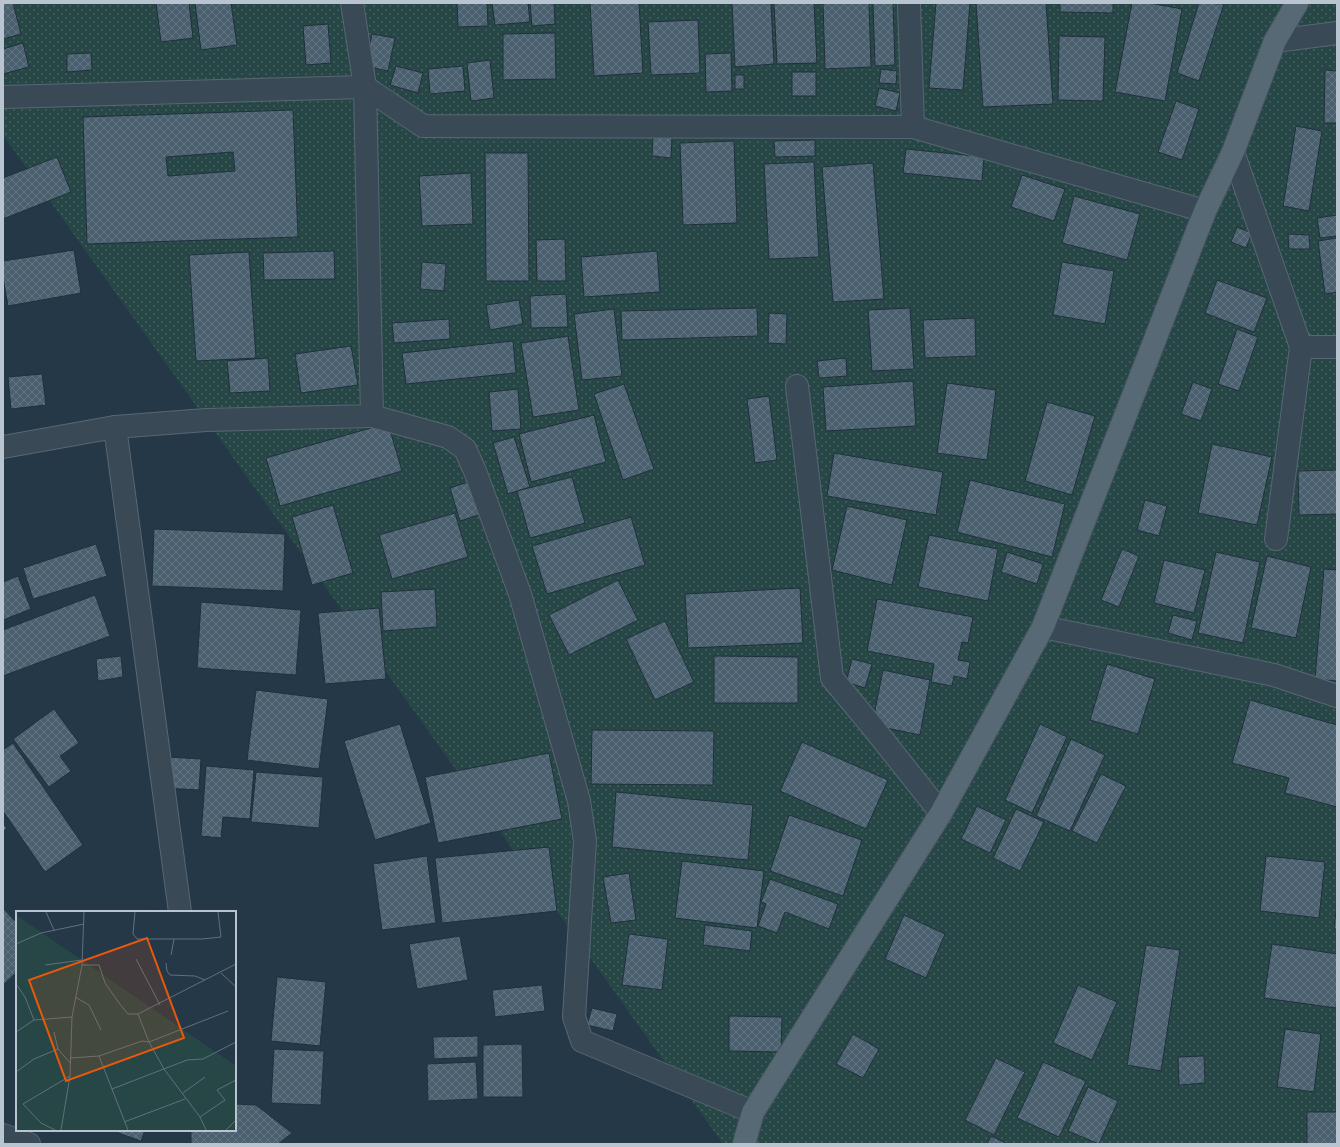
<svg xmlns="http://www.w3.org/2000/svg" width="1340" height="1147" viewBox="0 0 1340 1147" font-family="Helvetica,sans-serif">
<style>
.grass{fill:url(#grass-dots)}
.building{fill:url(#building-cross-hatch);stroke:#20303d;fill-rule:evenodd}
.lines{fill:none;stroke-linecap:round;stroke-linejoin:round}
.minor-casing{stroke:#586773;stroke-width:24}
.major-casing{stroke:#465562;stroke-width:24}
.minor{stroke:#3a4956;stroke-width:22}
.major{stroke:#586976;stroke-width:22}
.inset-road{fill:none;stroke:#60707d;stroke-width:1}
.view{fill:#e8590c;fill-opacity:0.15;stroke:#e8590c;stroke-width:2}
.inset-edge{fill:none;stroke:#b8c4cf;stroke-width:2}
</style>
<defs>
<pattern id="grass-dots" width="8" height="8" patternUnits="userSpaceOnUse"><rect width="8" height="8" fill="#274746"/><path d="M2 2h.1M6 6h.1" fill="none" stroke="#446060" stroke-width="1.8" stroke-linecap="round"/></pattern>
<pattern id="building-cross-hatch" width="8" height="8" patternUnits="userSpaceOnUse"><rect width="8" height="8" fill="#4b606f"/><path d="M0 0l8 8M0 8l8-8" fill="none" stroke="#637582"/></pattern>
</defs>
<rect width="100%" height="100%" fill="#253847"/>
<polygon class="grass" points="3,3 1337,3 1337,1144 723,1144 3,135"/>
<g class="building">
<polygon points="3,3 13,3 21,34 3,39"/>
<polygon points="156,3 189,3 193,38 161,42"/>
<polygon points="195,3 231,3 237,45 201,50"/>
<polygon points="457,3 487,3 488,26 458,27"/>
<polygon points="492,3 528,3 530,22 495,25"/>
<polygon points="530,3 554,3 555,24 532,26"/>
<polygon points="590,3 639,3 643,73 594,76"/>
<polygon points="732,3 771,3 774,64 735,67"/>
<polygon points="774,3 814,3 817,63 777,64"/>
<polygon points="823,3 869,3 871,67 825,69"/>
<polygon points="873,3 893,3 895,65 875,66"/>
<polygon points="936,3 970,3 963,90 929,88"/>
<polygon points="976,3 1046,3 1053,104 983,107"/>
<polygon points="1060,3 1113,3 1113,13 1060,12"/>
<polygon points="1132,3 1150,3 1182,9 1165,101 1115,92"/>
<polygon points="1199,3 1224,4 1199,81 1177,73"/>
<polygon points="698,20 700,73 651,75 648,22"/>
<polygon points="328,24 331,63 306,65 303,26"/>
<polygon points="555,33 556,79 503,80 503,34"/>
<polygon points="372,34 395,38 388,71 365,66"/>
<polygon points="1059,36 1105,37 1103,101 1058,100"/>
<polygon points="23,43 29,67 3,74 3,49"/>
<polygon points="91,53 92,70 67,72 67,54"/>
<polygon points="731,53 732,91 706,92 705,54"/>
<polygon points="490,60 494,98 471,101 467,63"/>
<polygon points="396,66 423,73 418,93 390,85"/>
<polygon points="463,66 465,91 430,94 428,69"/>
<polygon points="881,69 897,71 896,84 879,83"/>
<polygon points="1325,70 1337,71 1337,123 1324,123"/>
<rect x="792" y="72" width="24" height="24"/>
<rect x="735" y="75" width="9" height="14"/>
<polygon points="879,88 900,93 896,111 875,106"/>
<polygon points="1176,101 1199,109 1182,160 1158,152"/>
<path d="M293,110L298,237L87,244L83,117ZM233,152L235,171L168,176L166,157Z"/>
<polygon points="1296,126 1322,131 1309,211 1283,206"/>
<polygon points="653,136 672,137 671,158 652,156"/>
<polygon points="815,140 815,156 775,157 774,141"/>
<polygon points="734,141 737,223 683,225 680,143"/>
<polygon points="906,149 984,157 982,181 903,173"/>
<polygon points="485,153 528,153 529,281 486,281"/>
<polygon points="57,157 71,192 3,219 3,178"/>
<polygon points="814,162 819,257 769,259 764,164"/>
<polygon points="873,163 884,299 833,302 822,167"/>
<polygon points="471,173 473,224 422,226 419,176"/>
<polygon points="1022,175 1065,189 1054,221 1011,207"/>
<polygon points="1074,196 1140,214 1127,260 1062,243"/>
<polygon points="1337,215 1337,236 1320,238 1317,218"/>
<polygon points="1237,227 1252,233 1246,248 1231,242"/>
<polygon points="1288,234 1309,235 1310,249 1289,249"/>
<polygon points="1337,238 1337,292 1325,294 1318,241"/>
<polygon points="565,239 566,281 537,281 536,240"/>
<polygon points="74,250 81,293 8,306 3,277 3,261"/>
<polygon points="334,251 335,279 264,280 263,253"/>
<polygon points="657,251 660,292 584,297 581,257"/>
<polygon points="249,252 256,358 196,361 189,255"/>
<polygon points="422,262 446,264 444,291 420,289"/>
<polygon points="1062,262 1114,271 1105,324 1053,315"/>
<polygon points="1217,280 1267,298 1254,332 1205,313"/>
<polygon points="566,294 568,327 531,328 530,296"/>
<polygon points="519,300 523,324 490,330 486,305"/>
<polygon points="757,308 758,336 622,340 621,311"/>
<polygon points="910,308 914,369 872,371 868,310"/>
<polygon points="614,309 622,376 582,380 574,314"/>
<polygon points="769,313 787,314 786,344 768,343"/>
<polygon points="975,318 976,356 925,358 923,320"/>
<polygon points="449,319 450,339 394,343 392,323"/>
<polygon points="1237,329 1258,337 1239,391 1218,384"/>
<polygon points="568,336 579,410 533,417 521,343"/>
<polygon points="513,341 516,373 406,384 402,353"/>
<polygon points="351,346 358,385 301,393 295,354"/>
<polygon points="268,358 270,391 230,393 227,361"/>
<polygon points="846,358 847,376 819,378 817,361"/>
<polygon points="42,374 46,405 11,409 8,377"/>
<polygon points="913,381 916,426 826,431 823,387"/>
<polygon points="1193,382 1212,389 1201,421 1181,414"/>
<polygon points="947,383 996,390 987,460 937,453"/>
<polygon points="624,384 654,469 623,480 594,394"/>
<polygon points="518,389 521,429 492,431 489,392"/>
<polygon points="769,396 777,460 755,463 747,399"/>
<polygon points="1047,402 1095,416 1072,495 1025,481"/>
<polygon points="594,415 606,462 531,482 519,434"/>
<polygon points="388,423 402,471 280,506 266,458"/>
<polygon points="514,437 530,487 508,494 493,443"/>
<polygon points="1212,444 1272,457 1257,525 1198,513"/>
<polygon points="834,453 943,472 936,515 827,496"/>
<polygon points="1337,470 1337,514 1299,515 1298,471"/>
<polygon points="572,477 585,523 530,538 517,491"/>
<polygon points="474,480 484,513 460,521 450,488"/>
<polygon points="970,480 1065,504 1052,557 957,532"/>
<polygon points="1145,500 1167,506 1159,536 1137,530"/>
<polygon points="333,505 353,573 312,585 292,517"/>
<polygon points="847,506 907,520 892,585 832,570"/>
<polygon points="455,513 468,557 392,579 379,535"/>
<polygon points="631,517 645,565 547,594 532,546"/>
<polygon points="154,529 285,534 283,591 152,586"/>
<polygon points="929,535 998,549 988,601 918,587"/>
<polygon points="96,544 107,576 33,599 23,568"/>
<polygon points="1122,549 1139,556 1119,607 1101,600"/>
<polygon points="1007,552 1043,564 1037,584 1001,572"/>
<polygon points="1216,552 1260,562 1243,643 1198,633"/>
<polygon points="1267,556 1311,567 1296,638 1251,628"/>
<polygon points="1164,560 1205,570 1194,613 1154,603"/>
<polygon points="1324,569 1337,570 1337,681 1315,679"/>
<polygon points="18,576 31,609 3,620 3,582"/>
<polygon points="618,580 638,620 569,655 549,615"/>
<polygon points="800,588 803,643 688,648 685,594"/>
<polygon points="435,589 437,627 383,631 381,592"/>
<polygon points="95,595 110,636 3,676 3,630"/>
<polygon points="877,599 973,617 968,643 962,642 958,660 970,662 967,679 954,676 952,686 931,682 934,664 867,651"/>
<polygon points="201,602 301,610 296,675 197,668"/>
<polygon points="379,608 386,679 325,684 318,613"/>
<polygon points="1173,615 1197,621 1192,640 1168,633"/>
<polygon points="665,621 694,682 655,700 626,639"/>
<polygon points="121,656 123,677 98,681 96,659"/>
<polygon points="714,656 798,657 798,703 714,703"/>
<polygon points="852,659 872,664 865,688 846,682"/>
<polygon points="1107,664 1155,679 1138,734 1090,720"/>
<polygon points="883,670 930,680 920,735 872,725"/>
<polygon points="256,690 328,699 319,769 247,760"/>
<polygon points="1250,700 1337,725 1337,807 1285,793 1289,778 1232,763"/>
<polygon points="54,709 79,743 60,756 71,771 49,787 13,739"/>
<polygon points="400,724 431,823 375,840 344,741"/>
<polygon points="1040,724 1067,737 1032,813 1005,800"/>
<polygon points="592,730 714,731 713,785 591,784"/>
<polygon points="1071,739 1105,755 1070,831 1036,816"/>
<polygon points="802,742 888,780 866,829 780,791"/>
<polygon points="13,743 83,845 45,872 3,811 3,750"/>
<polygon points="549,753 562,819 438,843 425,777"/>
<polygon points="167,757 201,759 199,790 165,788"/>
<polygon points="206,766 254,770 250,819 223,817 221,838 201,836"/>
<polygon points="256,772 323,777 319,828 251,822"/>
<polygon points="1101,774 1126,786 1097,843 1072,831"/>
<polygon points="616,792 753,805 748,860 612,847"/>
<polygon points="977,806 1006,820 990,853 961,839"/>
<polygon points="1016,809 1044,822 1020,871 993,858"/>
<polygon points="789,815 862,840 843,896 770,871"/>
<polygon points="3,822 7,829 3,831"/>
<polygon points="549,847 557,911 442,923 435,858"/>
<polygon points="427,856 436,923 382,930 373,864"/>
<polygon points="1266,856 1325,862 1319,918 1260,911"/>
<polygon points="682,861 764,871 757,928 675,918"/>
<polygon points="629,873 636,920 611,923 603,877"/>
<polygon points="770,879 838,904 829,929 785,912 777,933 758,926 766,904 761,902"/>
<polygon points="1337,903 1337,929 1334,929"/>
<polygon points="3,908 17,923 17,972 3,985"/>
<polygon points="158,910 158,912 111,912"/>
<polygon points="904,915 945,934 926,978 885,959"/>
<polygon points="705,925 752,931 750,951 703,945"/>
<polygon points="629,934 668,939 662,990 622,985"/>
<polygon points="460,936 468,980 417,989 409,944"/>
<polygon points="1272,944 1337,954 1337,1000 1336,1008 1264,998"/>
<polygon points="1146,945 1180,950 1161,1071 1127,1065"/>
<polygon points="277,977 326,982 320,1046 271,1041"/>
<polygon points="542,985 545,1011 495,1017 492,990"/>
<polygon points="1078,985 1117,1002 1092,1060 1053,1043"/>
<polygon points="592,1008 617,1014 613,1031 587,1025"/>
<polygon points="729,1016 782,1017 781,1052 729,1051"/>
<polygon points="1285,1029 1321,1034 1314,1092 1277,1087"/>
<polygon points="853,1034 879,1049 863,1078 836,1064"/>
<polygon points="478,1036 478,1057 434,1059 433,1037"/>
<polygon points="522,1044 523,1097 483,1097 483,1045"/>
<polygon points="274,1049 324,1051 321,1105 271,1103"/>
<polygon points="1204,1056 1205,1083 1179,1085 1178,1057"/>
<polygon points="996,1058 1025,1072 994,1135 965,1120"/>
<polygon points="476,1062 478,1099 428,1101 427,1064"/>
<polygon points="1043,1062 1086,1081 1059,1137 1017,1118"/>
<polygon points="1088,1087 1118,1101 1099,1144 1068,1131"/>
<polygon points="235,1104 256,1105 292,1133 278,1144 191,1144 191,1130 235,1130"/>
<rect x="1307" y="1112" width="30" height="32"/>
<polygon points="110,1130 145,1130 141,1141"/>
<polygon points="991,1136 1008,1144 987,1144"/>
</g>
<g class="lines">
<defs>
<g id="minor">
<polyline points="909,3 913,127"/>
<polyline points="1275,41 1337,33"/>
<polyline points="3,97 365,87 423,126 913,127 1205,211"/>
<polyline points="1233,152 1301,347 1276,539"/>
<polyline points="1301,347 1337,347"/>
<polyline points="797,386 832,678 871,725 941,813"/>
<polyline points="372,416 448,437 465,449 475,471 520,594 579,801 585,841 574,1017 582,1041 753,1112"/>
<polyline points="115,427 180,912"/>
<polyline points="3,447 115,427 206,420 372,416 365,87 352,3"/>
<polyline points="1043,627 1274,675 1337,696"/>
<polyline points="3,1135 29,1144"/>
</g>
<polyline id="major" points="744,1144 753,1112 941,813 1043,627 1205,211 1233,152 1275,41 1297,3"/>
</defs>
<use href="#minor" class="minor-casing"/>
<use href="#major" class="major-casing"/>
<use href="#minor" class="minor"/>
<use href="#major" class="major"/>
</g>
<g transform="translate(16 911)">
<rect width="220" height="220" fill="#253847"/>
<path d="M0,4L220,155V219H0Z" fill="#274746"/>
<path class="inset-road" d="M30,1L38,19M119,1L117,23L121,28H186L205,26L202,1M0,33L25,22L68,13M155,44L158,28M120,48L144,94M150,52L151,60L154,64L179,65L189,69M29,54L66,49M66,54H83L89,72L103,92L112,103H122M205,62L220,76M0,73L9,86L18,109L0,121M59,86L73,94L85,119M18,109L56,106M38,121L42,138L55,153M83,145L112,219M55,147L83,145L126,130L133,131L212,100M0,161L18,148L42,138M96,178L171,149L187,148L220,131M167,182L189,166M184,206L209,189L201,179L220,169M108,211L169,188M39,219L25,212L7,193L54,165M45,219L54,165L56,106L66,54L68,1M190,219L184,206L148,158L133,131L122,103L220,53M210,219L220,209"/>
<path class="view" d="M131,27L168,127L50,170L13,69Z"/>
<rect width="220" height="220" class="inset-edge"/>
</g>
<rect width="1340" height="1147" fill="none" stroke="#b8c4cf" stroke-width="8"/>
</svg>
